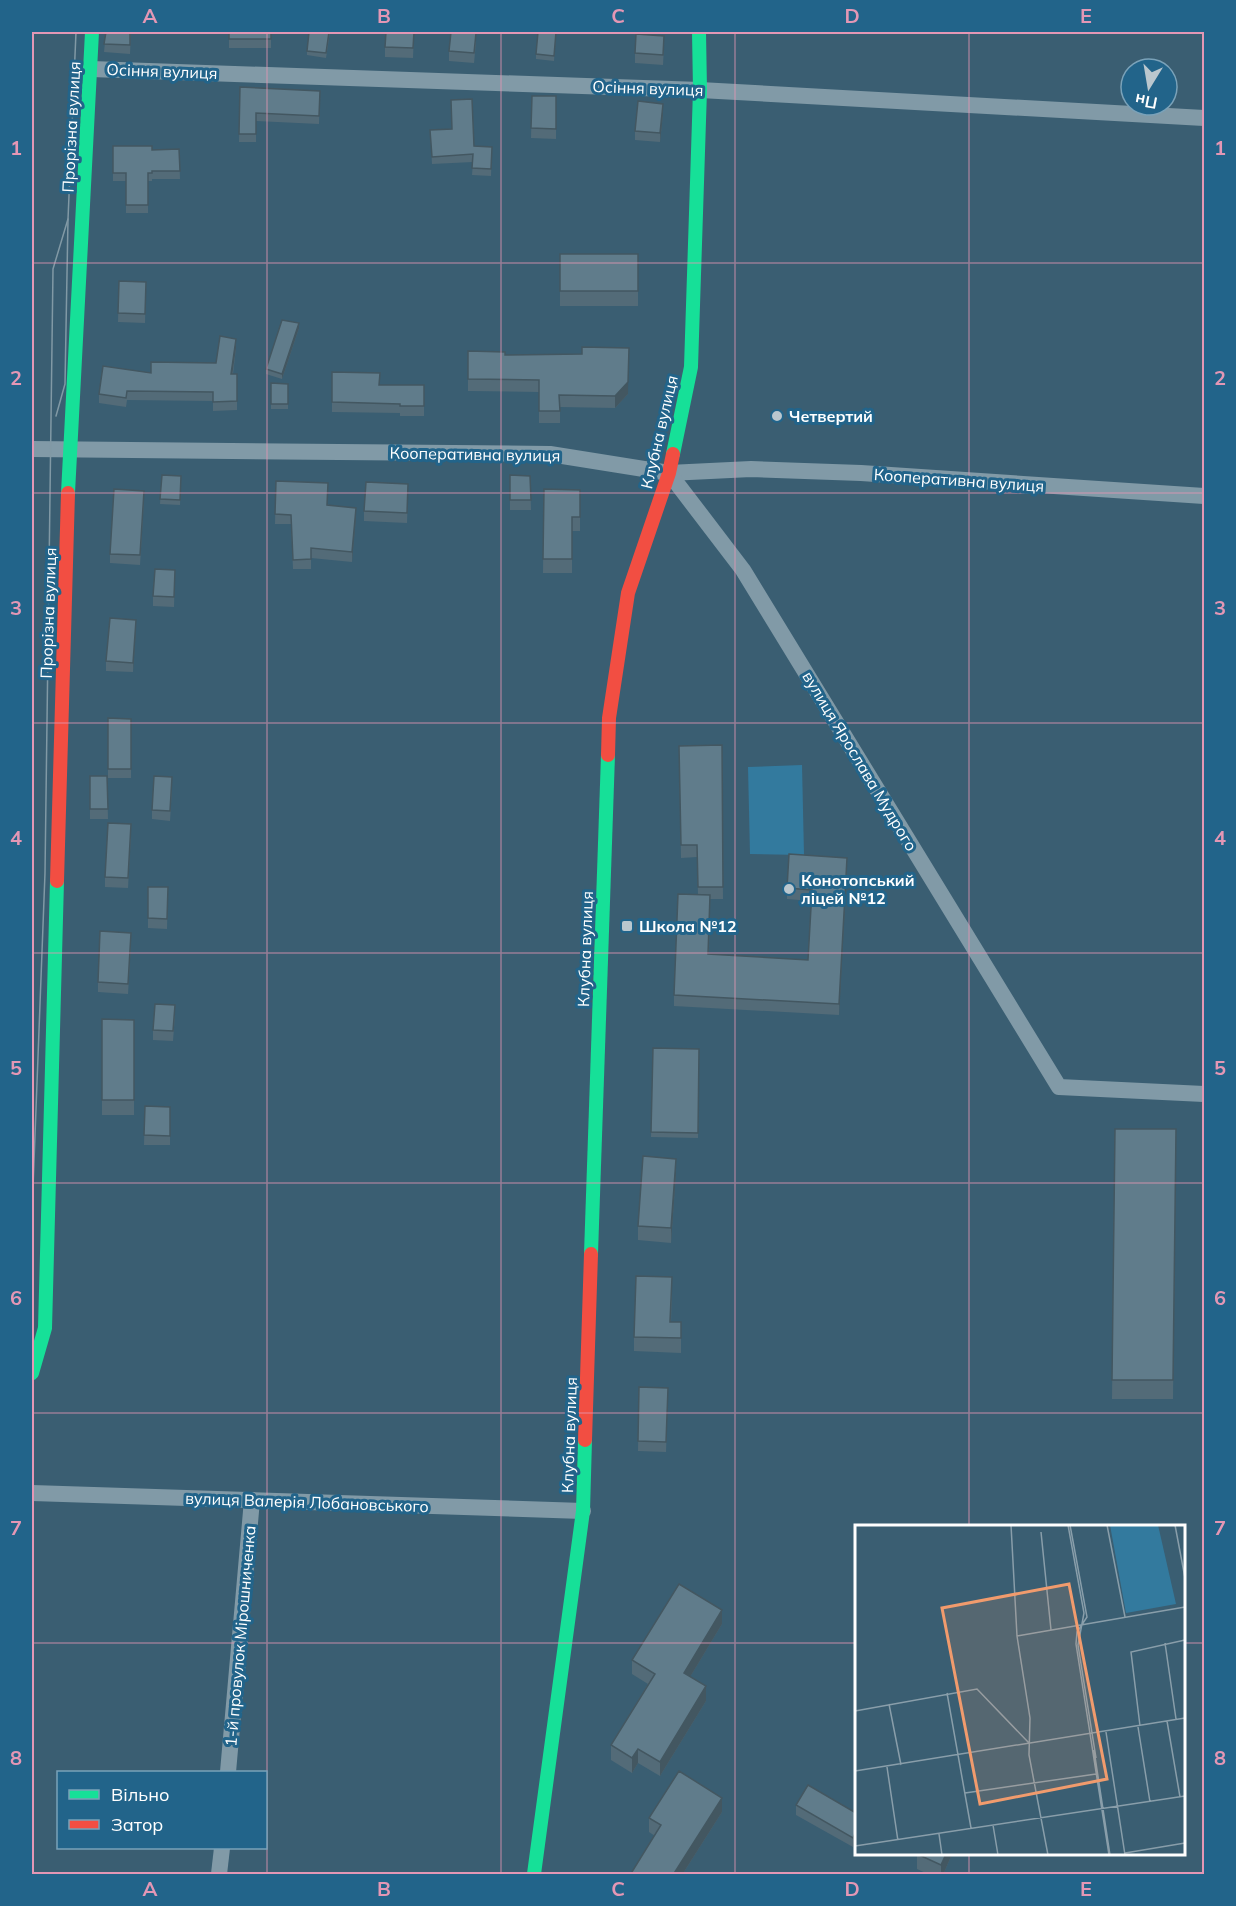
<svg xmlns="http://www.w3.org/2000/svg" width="1236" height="1906" viewBox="0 0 1236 1906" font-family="Mulish,sans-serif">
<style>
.green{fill:#337a9e}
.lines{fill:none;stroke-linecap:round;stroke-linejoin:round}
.street{stroke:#819aa7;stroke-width:16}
.fast{stroke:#16e098;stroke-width:14}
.jam{stroke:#f24e42;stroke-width:14}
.tram{stroke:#8199a5;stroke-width:1.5}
.wall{fill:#536b78}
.shaded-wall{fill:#435761}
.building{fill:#607c8b;stroke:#435761;stroke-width:1.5}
.grid{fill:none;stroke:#e497b5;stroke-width:1.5;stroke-opacity:0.55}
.poi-dot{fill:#bac7ce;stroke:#22648a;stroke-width:2}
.labels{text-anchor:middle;stroke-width:6;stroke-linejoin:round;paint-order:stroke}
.street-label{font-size:16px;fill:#fff;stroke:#22648a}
.poi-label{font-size:16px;font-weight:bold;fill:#fff;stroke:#22648a;text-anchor:start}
.inset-road{fill:none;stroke:#899eaa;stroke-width:1.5}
.view{fill:#f19b6d;fill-opacity:0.15;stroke:#f19b6d;stroke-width:3}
.inset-edge{fill:none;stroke:#fff;stroke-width:3}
.neatline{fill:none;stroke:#e497b5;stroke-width:2}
.grid-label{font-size:20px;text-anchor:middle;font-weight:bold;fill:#e497b5}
</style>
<rect width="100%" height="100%" fill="#3a5e72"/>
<polygon class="green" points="802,765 804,855 750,854 748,767"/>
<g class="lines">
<g class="street">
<polyline points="91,69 700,90 1204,118"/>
<polyline points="32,449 550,454 669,473 751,469 861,473 1204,496"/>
<polyline points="669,473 743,570 1059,1087 1204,1094"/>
<polyline points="32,1493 583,1511"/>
<polyline points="228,1772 252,1500"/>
<polyline points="219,1874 222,1848"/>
</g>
<g class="fast">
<polyline points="673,454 691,367 700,90 699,32"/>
<polyline points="68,493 92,32"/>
<polyline points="591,1254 608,755"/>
<polyline points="32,1373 45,1328 57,881"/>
<polyline points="534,1874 583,1511 585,1440"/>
</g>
<g class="jam">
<polyline points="608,755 609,718 628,593 669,473 673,454"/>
<polyline points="57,881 68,493"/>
<polyline points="585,1440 591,1254"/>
</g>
<g class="tram">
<polyline points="56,416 65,384 68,219 76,32"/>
<polyline points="32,1214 45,873 53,269 68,219"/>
</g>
</g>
<g class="wall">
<polygon points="106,32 131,32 130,54 104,52"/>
<rect x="229" y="32" width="42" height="16"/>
<polygon points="330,32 326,58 307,55 307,51"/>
<polygon points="414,32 413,58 385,57 385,47"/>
<polygon points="556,32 554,61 536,59 536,54"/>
<polygon points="476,42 474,63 449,61 449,51"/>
<polygon points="664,46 663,65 635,63 635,53"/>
<polygon points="240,87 320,91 319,124 256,121 256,142 239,142"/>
<polygon points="532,96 556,96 556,139 531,138"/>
<polygon points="663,114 660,142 635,140 635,131"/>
<polygon points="430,130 474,146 492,147 491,176 472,175 473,162 432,164"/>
<polygon points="113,146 152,150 179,149 180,179 152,179 152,181 148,181 148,213 126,213 126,181 113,181"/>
<rect x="560" y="254" width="78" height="52"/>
<polygon points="119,281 146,282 145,323 118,322"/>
<polygon points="299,328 282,379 266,374 266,369"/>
<polygon points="236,348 233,374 237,374 237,410 213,411 213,401 127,400 126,407 99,403 99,394 151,373 216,363"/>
<polygon points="468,351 505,355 628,394 615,408 560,407 560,423 539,423 539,392 468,391"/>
<polygon points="332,372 380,385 424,385 424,416 400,416 400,413 332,412"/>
<polygon points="271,383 288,384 288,409 271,409"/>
<polygon points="162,475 181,476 180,505 160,504"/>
<polygon points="510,475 530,476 531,510 510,510"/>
<polygon points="276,481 356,517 352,562 311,558 311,569 293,569 291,524 275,524"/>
<polygon points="544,489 580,490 580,531 572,531 572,573 543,573"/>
<polygon points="408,494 407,523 364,521 364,511"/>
<polygon points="144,500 140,565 110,563 110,554"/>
<polygon points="175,570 174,607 153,606 153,596"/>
<polygon points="136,630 133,672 106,671 106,661"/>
<polygon points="108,718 131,719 131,778 108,778"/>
<polygon points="722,745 723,899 710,899 709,954 808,960 811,901 787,899 787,888 847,869 839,1015 674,1006 674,995 698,895 697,857 681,858 679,746"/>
<polygon points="90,776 107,776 108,819 90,819"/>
<polygon points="172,787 170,821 152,819 152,810"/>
<polygon points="131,834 128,888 105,887 105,877"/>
<polygon points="148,887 168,887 167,929 148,928"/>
<polygon points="131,943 128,994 98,992 98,982"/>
<polygon points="175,1015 173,1041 153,1040 153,1030"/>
<polygon points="102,1019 134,1020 134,1115 102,1115"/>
<polygon points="653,1048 699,1049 698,1138 651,1137"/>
<polygon points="145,1106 170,1107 170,1145 144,1145"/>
<polygon points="1115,1129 1176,1129 1173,1399 1112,1399"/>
<polygon points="676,1173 671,1243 638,1240 638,1226"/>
<polygon points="672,1292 671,1322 681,1322 681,1353 634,1351 634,1337"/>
<polygon points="639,1387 668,1388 666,1452 638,1451"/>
<polygon points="722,1624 690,1677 706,1701 660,1776 638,1763 632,1773 611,1760 611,1745 648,1684 632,1674 632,1660"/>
<polygon points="796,1805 856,1813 853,1847 796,1815"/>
<polygon points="722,1812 682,1875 630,1875 655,1836 649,1832 649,1818"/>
<polygon points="917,1854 952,1854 943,1875 930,1875 917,1869"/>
</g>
<g class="shaded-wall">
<polygon points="663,104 663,114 660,142 660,133"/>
<polygon points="299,323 299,328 282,379 282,374"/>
<polygon points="236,339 236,348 231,383 231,374"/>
<polygon points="629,348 628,394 615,408 615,396"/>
<polygon points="356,508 356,517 352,562 352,552"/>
<polygon points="136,620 136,630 133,672 133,663"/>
<polygon points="847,858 847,869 839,1015 839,1004"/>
<polygon points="676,1159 676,1173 671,1243 671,1228"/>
<polygon points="722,1610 722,1624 684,1687 684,1673"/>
<polygon points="706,1686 706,1701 660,1776 660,1762"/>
<polygon points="638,1749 638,1763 632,1773 632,1758"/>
<polygon points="722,1798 722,1812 682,1875 673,1875"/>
<polygon points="856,1831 856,1841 853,1847 853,1838"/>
<polygon points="946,1854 952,1854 943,1875 941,1875 941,1865"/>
</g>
<g class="building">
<polygon points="106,32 130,32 130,45 104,44"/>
<rect x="229" y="32" width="42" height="7"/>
<polygon points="309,32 329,32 326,53 307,51"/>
<polygon points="386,32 414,32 413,48 385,47"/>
<polygon points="451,32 476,33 474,53 449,51"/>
<polygon points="538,32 556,32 554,56 536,54"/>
<polygon points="636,34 664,36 663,55 635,53"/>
<polygon points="240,87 320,91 319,116 256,113 256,134 239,134"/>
<polygon points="532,96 556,96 556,129 531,128"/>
<polygon points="472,99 474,146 492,147 491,169 472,168 473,154 432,157 430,130 452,129 451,100"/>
<polygon points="638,101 663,104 660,133 635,131"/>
<polygon points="113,146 152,146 152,150 179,149 180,171 152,171 152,173 148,173 148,205 126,205 126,173 113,173"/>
<rect x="560" y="254" width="78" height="37"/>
<polygon points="119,281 146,282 145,314 118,313"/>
<polygon points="282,320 299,323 282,374 266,369"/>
<polygon points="220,336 236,339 231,374 237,374 237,401 213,402 213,392 127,391 126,398 99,394 103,366 151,373 151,362 216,363"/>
<polygon points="582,347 629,348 628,382 615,396 559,395 560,411 539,411 539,380 468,379 468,351 505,352 505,355 582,354"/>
<polygon points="332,372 380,373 379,385 424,385 424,406 400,406 400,404 332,402"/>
<polygon points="271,383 288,384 288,404 271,404"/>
<polygon points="162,475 181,476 180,500 160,499"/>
<polygon points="510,475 530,476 531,500 510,500"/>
<polygon points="276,481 328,483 327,505 356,508 352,552 311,548 311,559 293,560 291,515 275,514"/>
<polygon points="366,482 408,484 407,513 364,511"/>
<polygon points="114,489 144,491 140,555 110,554"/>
<polygon points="544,489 580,490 580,517 572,517 572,559 543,559"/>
<polygon points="155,569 175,570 174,597 153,596"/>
<polygon points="110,618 136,620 133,663 106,661"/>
<polygon points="108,718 131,719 131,769 108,769"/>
<polygon points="722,745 723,887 698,887 697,845 681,845 679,746"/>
<polygon points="90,776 107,776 108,809 90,809"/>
<polygon points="154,776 172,777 170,811 152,810"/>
<polygon points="108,823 131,824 128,878 105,877"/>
<polygon points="789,854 847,858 839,1004 674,995 678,894 710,895 708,954 808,960 812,890 787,888"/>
<polygon points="148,887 168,887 167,919 148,918"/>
<polygon points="100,931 131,933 128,984 98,982"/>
<polygon points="155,1004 175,1005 173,1031 153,1030"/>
<polygon points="102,1019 134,1020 134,1100 102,1100"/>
<polygon points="653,1048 699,1049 698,1133 651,1132"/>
<polygon points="145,1106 170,1107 170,1136 144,1135"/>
<polygon points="1115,1129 1176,1129 1173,1380 1112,1380"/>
<polygon points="643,1156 676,1159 671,1228 638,1226"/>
<polygon points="636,1276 672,1277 670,1322 681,1322 681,1338 634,1337"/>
<polygon points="639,1387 668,1388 666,1442 638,1441"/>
<polygon points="679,1584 722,1610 684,1673 706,1686 660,1762 638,1749 632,1758 611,1745 655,1674 632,1660"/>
<polygon points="679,1771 722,1798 673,1875 630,1875 661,1825 649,1818"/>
<polygon points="808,1785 856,1813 856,1831 853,1838 796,1805"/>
<polygon points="917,1854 946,1854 941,1865"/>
</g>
<path class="grid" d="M267,32V1874M501,32V1874M735,32V1874M969,32V1526M32,263H1204M32,493H1204M32,723H1204M32,953H1204M32,1183H1204M32,1413H1204M32,1643H856M1184,1643H1204M969,1854V1874"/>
<g class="poi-dot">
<circle cx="777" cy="416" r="6"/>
<circle cx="789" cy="889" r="6"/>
<rect x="621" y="920" width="12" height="12" rx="3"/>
</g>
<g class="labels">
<g class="street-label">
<text transform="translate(162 71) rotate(2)" y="6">Осіння вулиця</text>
<text transform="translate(648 88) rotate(2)" y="6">Осіння вулиця</text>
<text transform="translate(71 127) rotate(-87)" y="6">Прорізна вулиця</text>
<text transform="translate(659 432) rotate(-77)" y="6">Клубна вулиця</text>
<text transform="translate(475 454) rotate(1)" y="6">Кооперативна вулиця</text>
<text transform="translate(959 480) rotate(4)" y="6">Кооперативна вулиця</text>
<text transform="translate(48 613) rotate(-88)" y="6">Прорізна вулиця</text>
<text transform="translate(860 761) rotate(59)" y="6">вулиця Ярослава Мудрого</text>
<text transform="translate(585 949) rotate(-88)" y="6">Клубна вулиця</text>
<text transform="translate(569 1435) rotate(-88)" y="6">Клубна вулиця</text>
<text transform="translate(307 1502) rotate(2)" y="6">вулиця Валерія Лобановського</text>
<text transform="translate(240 1636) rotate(-85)" y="6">1-й провулок Мірошниченка</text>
</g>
<g class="poi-label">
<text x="789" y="422">Четвертий</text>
<text x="801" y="886">Конотопський<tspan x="801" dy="18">ліцей №12</tspan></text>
<text x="639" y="932">Школа №12</text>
</g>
</g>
<g transform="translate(855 1525)">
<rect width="330" height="330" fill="#3a5e72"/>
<path d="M255,0H303L321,79L271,88Z" fill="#337a9e"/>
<path class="inset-road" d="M156,0L162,111L175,193L174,230L193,330M213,0L229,88L223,120L241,233M215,0L232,92L222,107L221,119L254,330M252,0L270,92M320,0L330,53M186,7L196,105M162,111L330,82M310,118L321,194M92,168L116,303M34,179L46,240M0,186L122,164L174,218M312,196L325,272M285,201L276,127L330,115M283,202L295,277M251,207L270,330M239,225L255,330M32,242L43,316M0,246L330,193M110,268L241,249M0,296V321M138,300L143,330M84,309L87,330M0,321L330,271M270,328L330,318"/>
<path class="view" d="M214,59L252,254L125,279L87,83Z"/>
<rect width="330" height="330" class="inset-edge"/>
</g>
<rect width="1236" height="1906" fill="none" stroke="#22648a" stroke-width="66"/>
<rect x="57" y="1771" width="210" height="78" fill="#22648a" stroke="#7aa2b9" stroke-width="1.5"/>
<rect x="69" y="1790" width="30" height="9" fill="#16e098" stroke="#7aa2b9" stroke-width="1.5"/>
<text x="111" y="1801" font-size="18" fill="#ffffff">Вільно</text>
<rect x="69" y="1820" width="30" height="9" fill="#f24e42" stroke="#7aa2b9" stroke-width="1.5"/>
<text x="111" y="1831" font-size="18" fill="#ffffff">Затор</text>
<g transform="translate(1149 87) rotate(191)"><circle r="28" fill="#22648a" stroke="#7aa2b9" stroke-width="1.5"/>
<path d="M0-4.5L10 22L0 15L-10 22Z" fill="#bac7ce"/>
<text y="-9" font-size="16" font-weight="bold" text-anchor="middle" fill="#ffffff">Пн</text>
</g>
<rect x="33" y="33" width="1170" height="1840" class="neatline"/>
<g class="grid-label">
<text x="150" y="23">A</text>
<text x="384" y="23">B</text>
<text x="618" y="23">C</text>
<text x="852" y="23">D</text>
<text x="1086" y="23">E</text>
<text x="16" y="155">1</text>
<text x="1220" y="155">1</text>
<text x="16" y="385">2</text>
<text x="1220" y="385">2</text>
<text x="16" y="615">3</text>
<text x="1220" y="615">3</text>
<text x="16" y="845">4</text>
<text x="1220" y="845">4</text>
<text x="16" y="1075">5</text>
<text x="1220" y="1075">5</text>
<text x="16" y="1305">6</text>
<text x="1220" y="1305">6</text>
<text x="16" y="1535">7</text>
<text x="1220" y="1535">7</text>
<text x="16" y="1765">8</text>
<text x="1220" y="1765">8</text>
<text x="150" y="1896">A</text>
<text x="384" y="1896">B</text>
<text x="618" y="1896">C</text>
<text x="852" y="1896">D</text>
<text x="1086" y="1896">E</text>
</g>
</svg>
